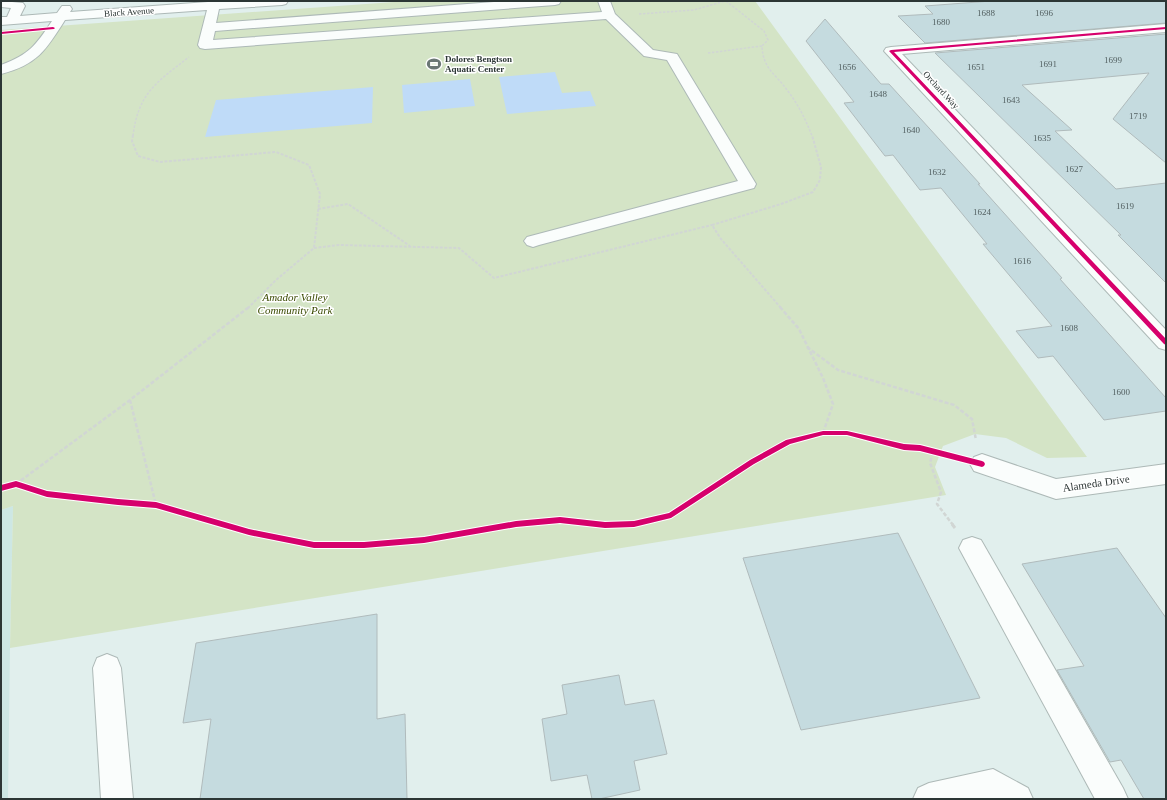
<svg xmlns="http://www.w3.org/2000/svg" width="1167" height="800" viewBox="0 0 1167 800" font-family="'Times New Roman',serif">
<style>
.built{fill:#cde7e4}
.green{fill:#d4e4c6}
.water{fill:#bfdbf8}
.building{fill:#c5dbdf;stroke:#b0bbbc}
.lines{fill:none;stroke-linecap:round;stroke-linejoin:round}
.minor-casing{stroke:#adb9b7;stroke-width:2}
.path-far3{stroke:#d1d6d4;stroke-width:1.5;stroke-dasharray:2.5 1.5;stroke-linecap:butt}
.path-far2{stroke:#d1d6d4;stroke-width:2;stroke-dasharray:3 1.5;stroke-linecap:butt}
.path-far1{stroke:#d1d6d4;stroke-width:2.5;stroke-dasharray:4 2;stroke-linecap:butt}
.path{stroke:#d1d6d4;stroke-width:3;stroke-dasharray:5 2.5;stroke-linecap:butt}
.minor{fill:#fafdfc;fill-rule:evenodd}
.cycleway-casing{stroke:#fff;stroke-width:2}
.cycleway{fill:#d6006c;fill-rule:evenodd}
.labels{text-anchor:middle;stroke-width:3;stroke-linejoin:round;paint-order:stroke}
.far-street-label{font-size:9px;fill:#2c3635;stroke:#fff}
.number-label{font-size:9px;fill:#525f60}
.far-poi-label{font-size:9px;font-weight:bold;fill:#2c3635;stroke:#fff;text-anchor:start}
.park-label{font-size:11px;font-style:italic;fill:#3a4a00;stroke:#fff}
.street-label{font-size:11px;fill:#2c3635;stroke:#fff}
</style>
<rect width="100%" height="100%" fill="#e1efed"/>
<polygon class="built" points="13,506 10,648 8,799 1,799 1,510"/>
<polygon class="green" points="408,1 755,1 1087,457 1047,458 1006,438 975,434 943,446 935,467 946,495 10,648 13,506 1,510 1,30"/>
<g class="water">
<polygon points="555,72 562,93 590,91 596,106 507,114 499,77"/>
<polygon points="470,79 475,106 404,113 402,85"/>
<polygon points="373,87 372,123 205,137 216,100"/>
</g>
<g class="building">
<polygon points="991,1 1166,1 1166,23 925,43 898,16 933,14 925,6"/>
<polygon points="825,19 881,84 889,84 980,184 978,184 1062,278 1060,279 1166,398 1166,411 1104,420 1053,356 1038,358 1016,331 1052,326 983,244 987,244 941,188 920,190 893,155 885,156 844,103 854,102 806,41"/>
<polygon points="1166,34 1166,163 1113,119 1149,73 1022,85 1072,130 1055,131 1116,189 1166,183 1166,283 1118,235 1121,235 935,53"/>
<polygon points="898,533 980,698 801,730 743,558"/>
<polygon points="1117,548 1166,618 1166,799 1144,799 1121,760 1110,762 1057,670 1084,666 1022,564"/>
<polygon points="377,614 377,719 405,714 407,799 200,799 211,719 183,723 196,643"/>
<polygon points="619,675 625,705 654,700 667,754 634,761 640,790 599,799 592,799 587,775 551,781 542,719 567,714 562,685"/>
</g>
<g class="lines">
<defs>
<g id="minor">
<path d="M1,1L23,3L25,6L20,16L57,13L62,6H70L72,9L70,12L208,2L209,1H288L286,4L282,5L219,9L216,23L507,1H561L559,4L555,5L215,31L213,40L602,12L598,1H610L615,14L653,50L677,54L756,184L754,188L539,245L533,247L527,245L524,241L527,237L738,181L667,60L644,56L606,19L205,49L200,48L198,45L207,10L65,20C46,50 37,65 1,74V65C30,54 35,46 52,21L1,25V17H7L11,8L1,7Z"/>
<polygon points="1166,24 1166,32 902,54 1166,330 1166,350 1159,348 884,51 886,48 891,47"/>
<polygon points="982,454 1056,479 1166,464 1166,484 1056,499 974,471 970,464 974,457"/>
<polygon points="972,537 981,540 1123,788 1128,799 1095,799 959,548 963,540"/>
<polygon points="107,654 117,658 121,668 133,799 101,799 93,668 97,658"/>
<polygon points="993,769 1028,788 1033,799 913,799 918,788 929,783"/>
</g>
</defs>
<use href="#minor" class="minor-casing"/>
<g class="path-far3">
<path d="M726,1L764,31L768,40L762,46C763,69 775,73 787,90C798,104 806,120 812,136"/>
<polyline points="639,14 694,10 725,1"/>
<polyline points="708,53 762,46"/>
<path d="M133,136C138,93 157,82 189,57"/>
</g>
<g class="path-far2">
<polyline points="133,135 132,141 138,156 160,162 276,152 309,165 320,194 314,248 276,280 248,308"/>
<polyline points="318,209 348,204 410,246"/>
<polyline points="314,248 339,245 459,248 494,278 712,225"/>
<polyline points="781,308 721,239 712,225 781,204 813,192 820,180 821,167 812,135"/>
</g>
<g class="path-far1">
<polyline points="780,307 799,329 823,378 833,404 823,433"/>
<polyline points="807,347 838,370 954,405 972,419 976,440"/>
<polyline points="130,400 156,505"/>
<polyline points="933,452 930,463 941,492 937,504 953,525"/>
<polyline points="16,484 130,400 249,307"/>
</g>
<polyline class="path" points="952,524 955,528"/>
<use href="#minor" class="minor"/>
<defs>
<g id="cycleway">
<polygon points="53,27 55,28 54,29 1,34 1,32"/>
<polygon points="1166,27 1166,29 894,52 1166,339 1166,345 1164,344 889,51 891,50"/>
<polygon points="823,431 847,431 904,444 920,445 982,461 984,462 985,464 984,466 982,467 920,451 904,450 847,435 823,435 790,444 754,464 671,518 634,527 605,528 560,523 516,527 424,543 364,548 314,548 249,535 156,508 118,505 47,497 16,487 1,491 1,485 16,481 47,491 118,499 156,502 249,529 314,542 364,542 424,537 516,521 560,517 605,522 634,521 669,513 750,460 786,440"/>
</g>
</defs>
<use href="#cycleway" class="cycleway-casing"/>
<use href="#cycleway" class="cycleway"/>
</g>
<defs>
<symbol id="stadium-bare" viewBox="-9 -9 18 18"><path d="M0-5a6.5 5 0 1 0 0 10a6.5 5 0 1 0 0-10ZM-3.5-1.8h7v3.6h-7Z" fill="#6b7775" stroke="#fff" stroke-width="2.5" paint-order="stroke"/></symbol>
</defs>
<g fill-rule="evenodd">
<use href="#stadium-bare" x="424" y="54" width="20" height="20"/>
</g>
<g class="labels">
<g class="far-street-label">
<text transform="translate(129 12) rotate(-4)" y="3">Black Avenue</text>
<text transform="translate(941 90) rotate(47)" y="3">Orchard Way</text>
</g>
<g class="number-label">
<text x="986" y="16">1688</text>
<text x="1044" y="16">1696</text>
<text x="941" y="25">1680</text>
<text x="1113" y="63">1699</text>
<text x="1048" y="67">1691</text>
<text x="847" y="70">1656</text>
<text x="976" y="70">1651</text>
<text x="878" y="97">1648</text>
<text x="1011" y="103">1643</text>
<text x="1138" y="119">1719</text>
<text x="911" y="133">1640</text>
<text x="1042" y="141">1635</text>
<text x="1074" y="172">1627</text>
<text x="937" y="175">1632</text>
<text x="1125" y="209">1619</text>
<text x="982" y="215">1624</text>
<text x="1022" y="264">1616</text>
<text x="1069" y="331">1608</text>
<text x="1121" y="395">1600</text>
</g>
<g class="far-poi-label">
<text x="445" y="62">Dolores Bengtson<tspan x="445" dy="10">Aquatic Center</tspan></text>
</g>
<g class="park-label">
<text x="295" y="301">Amador Valley<tspan x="295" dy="13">Community Park</tspan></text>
</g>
<g class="street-label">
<text transform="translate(1096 483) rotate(-8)" y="4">Alameda Drive</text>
</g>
</g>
<rect width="1167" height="800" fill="none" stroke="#2c3635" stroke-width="4"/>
</svg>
